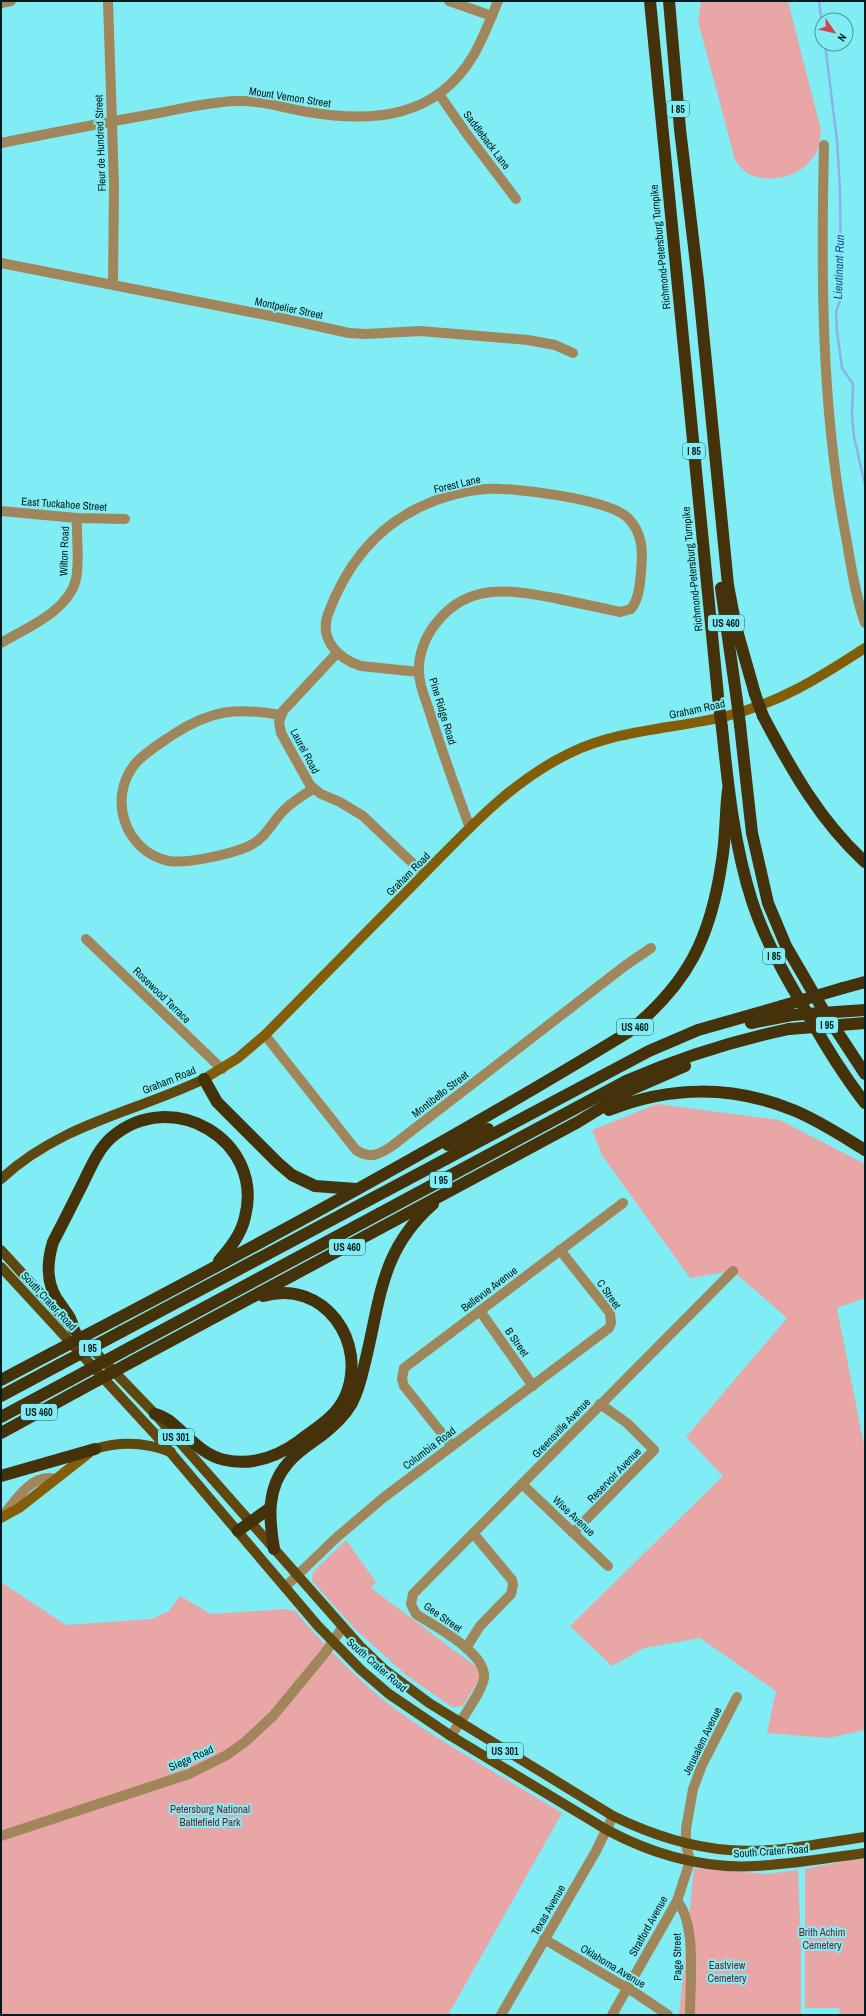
<svg xmlns="http://www.w3.org/2000/svg" width="866" height="2016" viewBox="0 0 866 2016" font-family="'Archivo Narrow',sans-serif">
<style>
.green{fill:#e8a7a6}
.lines{fill:none;stroke-linecap:round;stroke-linejoin:round}
.stream{stroke:#8eb1e9;stroke-width:2.5}
.minor{stroke:#a0865a;stroke-width:10}
.secondary{stroke:#835d07;stroke-width:10}
.primary{stroke:#60460f;stroke-width:10}
.motorway{stroke:#45310a;stroke-width:12}
.motorway-bridge{stroke:#45310a;stroke-width:12}
.labels{text-anchor:middle;stroke-width:4;stroke-linejoin:round;paint-order:stroke}
.shield{fill:#80edf4;stroke:#295b5e;stroke-width:1}
.shield-label{font-size:10px;font-weight:bold;fill:#041c1d}
.street-label{font-size:11px;fill:#041c1d;stroke:#80edf4}
.park-label{font-size:11px;fill:#751e26;stroke:#80edf4}
.water-label{font-size:12px;font-style:italic;fill:#234a8d;stroke:#80edf4}
</style>
<rect width="100%" height="100%" fill="#80edf4"/>
<g class="green">
<path d="M701,1H788L821,130C820,136 820,145 817,151C806,175 774,184 751,175C745,173 739,165 735,160L698,21Z"/>
<polygon points="657,1104 780,1120 865,1164 865,1298 837,1308 865,1450 865,1730 829,1738 767,1733 776,1691 700,1638 644,1648 612,1666 570,1626 723,1476 686,1437 787,1318 733,1271 690,1278 602,1155 592,1130"/>
<polygon points="346,1540 376,1582 371,1588 483,1672 463,1706 452,1707 406,1675 357,1631 312,1581 313,1572"/>
<path d="M1,1582L66,1625L152,1619L169,1611L180,1596L211,1614L286,1609L295,1611C326,1647 360,1683 398,1711C450,1748 507,1779 562,1813L448,2015H1Z"/>
<polygon points="865,1859 865,2015 840,2015 839,2008 805,2008 805,1869 845,1861"/>
<polygon points="694,1868 768,1874 798,1870 801,1950 801,2015 679,2015"/>
</g>
<g class="lines">
<g class="stream">
<polyline points="819,1 822,24"/>
<polyline points="825,44 837,141 840,190 841,286 840,300 836,312 837,331 842,368 853,384 852,415 854,437 865,485"/>
</g>
<g class="minor">
<polyline points="108,1 114,185 113,284"/>
<polyline points="449,1 492,16"/>
<polyline points="1,3 11,1"/>
<polyline points="439,94 466,133 516,199"/>
<path d="M1,143C52,133 102,123 153,114C180,109 208,102 236,101C261,100 284,108 308,112C373,123 436,118 473,56C483,39 490,20 498,1"/>
<path d="M824,145C821,275 821,408 846,537C851,565 855,595 865,623"/>
<polyline points="1,263 276,317 349,333 366,334 420,331 528,340 555,345 573,353"/>
<polyline points="1,511 77,518 125,519"/>
<path d="M1,643C26,628 69,611 76,579C80,560 76,538 77,518"/>
<polyline points="337,653 283,711 279,722 281,733 310,785 321,794 340,802 363,816 424,874"/>
<path d="M419,672L361,666C338,659 319,639 328,614C345,568 373,530 418,508C438,498 462,491 485,489C513,487 609,499 628,518C643,533 643,552 641,572C640,584 639,599 631,609L620,612C598,607 577,603 555,598C511,590 469,582 437,622C426,635 418,654 419,672C419,686 426,700 430,713C442,752 456,790 470,828"/>
<path d="M280,715C237,707 211,710 174,734C161,743 145,752 135,764C107,798 125,852 169,861C186,864 232,854 249,846C265,839 272,822 284,810C293,801 303,795 313,789"/>
<polyline points="86,939 222,1069"/>
<path d="M265,1035L356,1150C370,1159 379,1155 392,1146L626,965L651,948"/>
<polyline points="480,1311 533,1386"/>
<polyline points="452,1446 404,1386 402,1379 404,1368 623,1203"/>
<polyline points="522,1484 608,1566"/>
<path d="M3,1516C14,1502 33,1472 54,1479"/>
<polyline points="573,1533 654,1450 627,1423 600,1404"/>
<polyline points="285,1587 336,1538 383,1498 609,1328 611,1323 610,1313 560,1250"/>
<polyline points="466,1648 480,1626 511,1594 513,1585 512,1580 473,1533"/>
<path d="M451,1736C459,1723 482,1692 484,1678C487,1653 434,1626 416,1614L411,1604L413,1594L733,1271"/>
<polyline points="1,1836 189,1774 227,1755 245,1742 273,1716 325,1653 342,1628"/>
<path d="M677,1901C697,1924 690,1984 690,2015"/>
<polyline points="544,1939 637,1994 668,2015"/>
<polyline points="501,2015 596,1851 613,1816"/>
<polyline points="612,2015 677,1901 690,1861 686,1844 686,1829 693,1789 702,1765 737,1697"/>
</g>
<g class="secondary">
<path d="M204,1079L238,1058L265,1035C316,983 367,932 418,880C465,833 509,782 570,753C619,729 675,729 727,716C781,702 819,678 865,648"/>
<polyline points="1,1518 19,1508 89,1453"/>
</g>
<g class="primary">
<path d="M1,1179C62,1123 133,1113 204,1079"/>
<path d="M1,1250L74,1330L155,1414L360,1646L385,1670L429,1703L613,1816C650,1834 688,1847 729,1850C774,1854 821,1843 865,1837"/>
<path d="M1,1267L154,1433L318,1626L361,1670L389,1694L451,1736L607,1830C652,1854 704,1869 756,1866C792,1864 829,1858 865,1853"/>
<path d="M95,1449C121,1441 145,1442 171,1452"/>
</g>
<g class="motorway">
<polyline points="650,1 719,706"/>
<polyline points="669,1 680,129 698,281 728,585 736,627 755,694"/>
<polyline points="721,588 737,701"/>
<path d="M763,716C791,769 820,821 865,862"/>
<polyline points="740,725 752,833 768,903 786,946 825,1013 865,1074"/>
<path d="M722,728C728,786 734,845 752,901C764,938 782,971 802,1004C821,1039 841,1072 865,1103"/>
<polyline points="843,988 865,982"/>
<polyline points="751,1023 792,1015"/>
<polyline points="204,1079 217,1102 278,1163 292,1175 315,1186 356,1189"/>
<path d="M609,1110C669,1086 732,1085 793,1110C818,1120 842,1136 865,1150"/>
<polyline points="448,1145 488,1129"/>
<path d="M115,1320C288,1229 460,1135 627,1033C688,984 711,938 722,860C726,837 725,813 728,790"/>
<path d="M74,1330C71,1317 68,1315 61,1305C46,1286 46,1265 53,1242C63,1223 73,1203 83,1183C91,1167 98,1149 112,1137C171,1086 265,1140 245,1217C241,1235 230,1248 219,1261"/>
<polyline points="121,1332 649,1051 698,1030 782,1006"/>
<path d="M131,1347L626,1081C679,1058 732,1041 789,1029"/>
<polyline points="137,1359 578,1122 630,1090 685,1066"/>
<polyline points="1,1380 52,1353"/>
<polyline points="1,1396 59,1365"/>
<path d="M155,1414C161,1416 167,1419 171,1422C189,1437 202,1455 225,1460C253,1466 277,1457 299,1441C316,1428 336,1417 345,1397C369,1343 324,1278 263,1296"/>
<polyline points="1,1417 70,1380"/>
<polyline points="1,1433 76,1392"/>
<polyline points="1,1476 95,1449"/>
<polyline points="238,1531 270,1508"/>
<path d="M274,1549C269,1519 266,1488 288,1463C297,1452 310,1444 321,1436C333,1426 344,1417 352,1403C360,1388 363,1370 367,1354C381,1293 383,1248 433,1204"/>
</g>
<g class="motorway-bridge">
<polyline points="755,694 763,716"/>
<polyline points="737,701 740,725"/>
<polyline points="719,706 722,728"/>
<polyline points="782,1006 843,988"/>
<polyline points="792,1015 865,1010"/>
<polyline points="789,1029 865,1023"/>
<polyline points="52,1353 115,1320"/>
<polyline points="59,1365 121,1332"/>
<polyline points="70,1380 131,1347"/>
<polyline points="76,1392 137,1359"/>
</g>
</g>
<g class="labels">
<g class="shield">
<rect x="667" y="101" width="22" height="16" rx="3"/>
<rect x="683" y="443" width="22" height="16" rx="3"/>
<rect x="708" y="615" width="36" height="16" rx="3"/>
<rect x="763" y="948" width="22" height="16" rx="3"/>
<rect x="816" y="1017" width="22" height="16" rx="3"/>
<rect x="617" y="1019" width="36" height="16" rx="3"/>
<rect x="430" y="1172" width="22" height="16" rx="3"/>
<rect x="329" y="1239" width="36" height="16" rx="3"/>
<rect x="79" y="1340" width="22" height="16" rx="3"/>
<rect x="21" y="1404" width="36" height="16" rx="3"/>
<rect x="158" y="1429" width="36" height="16" rx="3"/>
<rect x="487" y="1743" width="36" height="16" rx="3"/>
</g>
<g class="shield-label">
<text x="678" y="113">I 85</text>
<text x="694" y="455">I 85</text>
<text x="726" y="627">US 460</text>
<text x="774" y="960">I 85</text>
<text x="827" y="1029">I 95</text>
<text x="635" y="1031">US 460</text>
<text x="441" y="1184">I 95</text>
<text x="347" y="1251">US 460</text>
<text x="90" y="1352">I 95</text>
<text x="39" y="1416">US 460</text>
<text x="176" y="1441">US 301</text>
<text x="505" y="1755">US 301</text>
</g>
<g class="street-label">
<text transform="translate(290 97) rotate(9)" y="4">Mount Vernon Street</text>
<text transform="translate(487 140) rotate(53)" y="4">Saddleback Lane</text>
<text transform="translate(100 143) rotate(-92)" y="4">Fleur de Hundred Street</text>
<text transform="translate(660 247) rotate(-96)" y="4">Richmond-Petersburg Turnpike</text>
<text transform="translate(289 308) rotate(12)" y="4">Montpelier Street</text>
<text transform="translate(457 484) rotate(-13)" y="4">Forest Lane</text>
<text transform="translate(64 504) rotate(4)" y="4">East Tuckahoe Street</text>
<text transform="translate(64 551) rotate(-88)" y="4">Wilton Road</text>
<text transform="translate(692 569) rotate(-96)" y="4">Richmond-Petersburg Turnpike</text>
<text transform="translate(697 709) rotate(-12)" y="4">Graham Road</text>
<text transform="translate(443 711) rotate(73)" y="4">Pine Ridge Road</text>
<text transform="translate(305 751) rotate(62)" y="4">Laurel Road</text>
<text transform="translate(408 874) rotate(-45)" y="4">Graham Road</text>
<text transform="translate(162 995) rotate(44)" y="4">Rosewood Terrace</text>
<text transform="translate(169 1080) rotate(-22)" y="4">Graham Road</text>
<text transform="translate(440 1094) rotate(-38)" y="4">Montibello Street</text>
<text transform="translate(489 1289) rotate(-37)" y="4">Bellevue Avenue</text>
<text transform="translate(609 1294) rotate(55)" y="4">C Street</text>
<text transform="translate(49 1301) rotate(47)" y="4">South Crater Road</text>
<text transform="translate(517 1342) rotate(55)" y="4">B Street</text>
<text transform="translate(561 1428) rotate(-46)" y="4">Greensville Avenue</text>
<text transform="translate(429 1448) rotate(-37)" y="4">Columbia Road</text>
<text transform="translate(614 1475) rotate(-46)" y="4">Reservoir Avenue</text>
<text transform="translate(574 1516) rotate(43)" y="4">Wise Avenue</text>
<text transform="translate(443 1617) rotate(35)" y="4">Gee Street</text>
<text transform="translate(377 1665) rotate(41)" y="4">South Crater Road</text>
<text transform="translate(702 1741) rotate(-64)" y="4">Jerusalem Avenue</text>
<text transform="translate(191 1758) rotate(-24)" y="4">Siege Road</text>
<text transform="translate(771 1851) rotate(-4)" y="4">South Crater Road</text>
<text transform="translate(548 1910) rotate(-60)" y="4">Texas Avenue</text>
<text transform="translate(648 1926) rotate(-61)" y="4">Stratford Avenue</text>
<text transform="translate(677 1957) rotate(-91)" y="4">Page Street</text>
<text transform="translate(613 1966) rotate(31)" y="4">Oklahoma Avenue</text>
</g>
<g class="park-label">
<text x="210" y="1813">Petersburg National<tspan x="210" dy="13">Battlefield Park</tspan></text>
<text x="822" y="1936">Brith Achim<tspan x="822" dy="13">Cemetery</tspan></text>
<text x="727" y="1969">Eastview<tspan x="727" dy="13">Cemetery</tspan></text>
</g>
<g class="water-label">
<text transform="translate(839 267) rotate(-88)" y="4">Lieutinant Run</text>
</g>
</g>
<rect width="866" height="2016" fill="none" stroke="#041c1d" stroke-width="4"/>
<g transform="translate(834 32) rotate(124)"><circle r="19" fill="#80edf4" stroke="#4e999e"/>
<path d="M0-3L7 15L0 10L-7 15Z" fill="#d4444e"/>
<text y="-6" font-size="11" font-weight="bold" text-anchor="middle" fill="#041c1d">N</text>
</g>
</svg>
